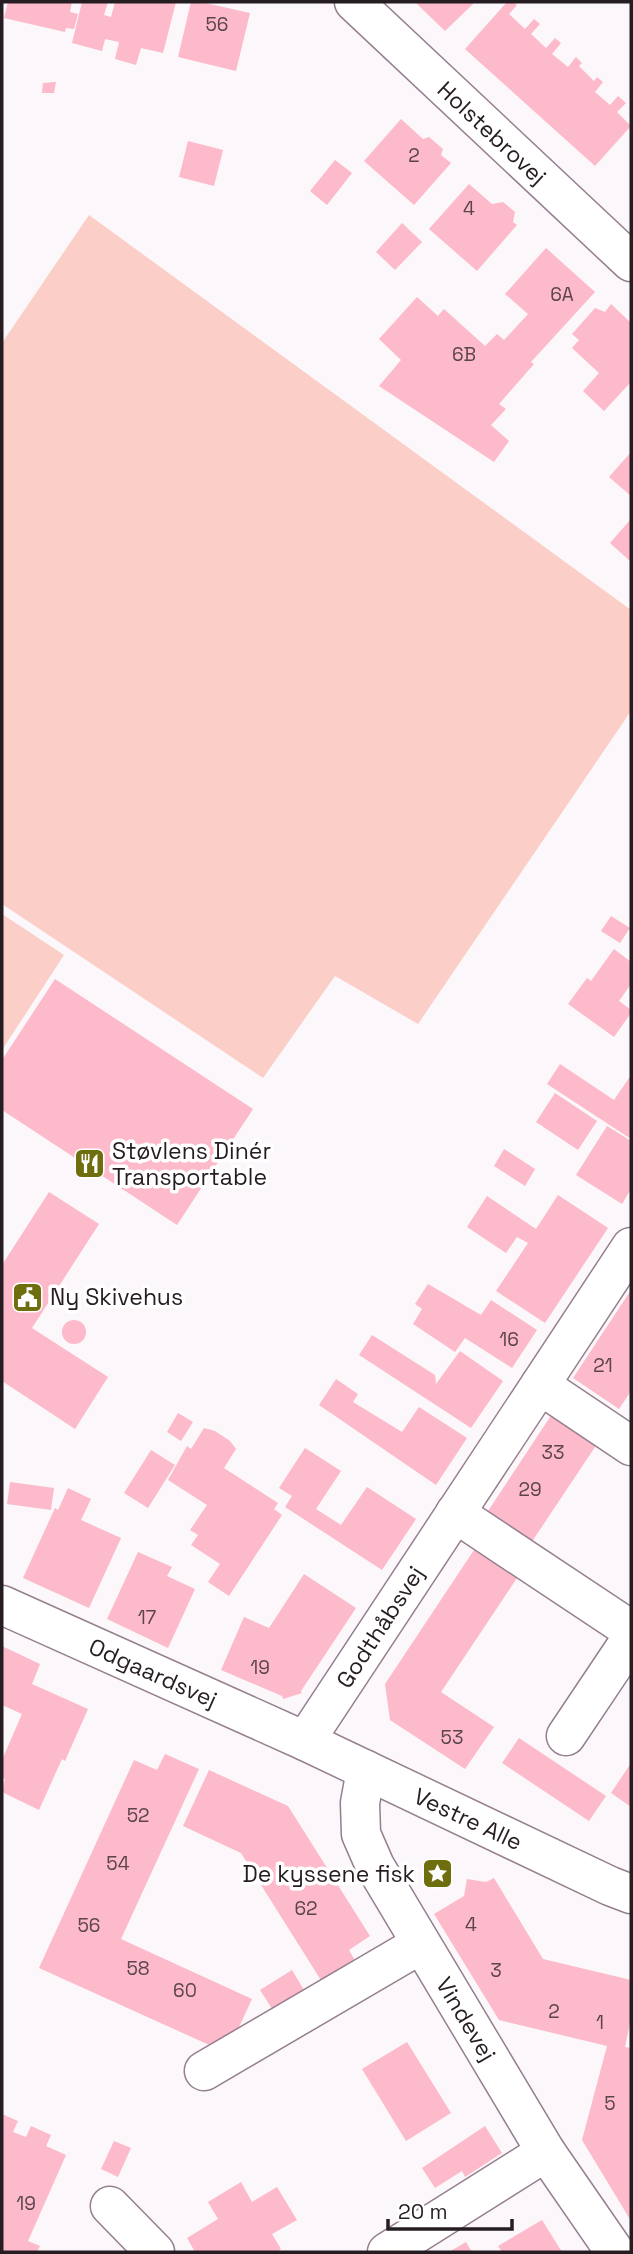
<svg xmlns="http://www.w3.org/2000/svg" width="633" height="2254" viewBox="0 0 633 2254" font-family="'Space Grotesk',sans-serif">
<style>
.green{fill:#fbcfc8}
.building{fill:#fcbaca}
.lines{fill:none;stroke-linecap:round;stroke-linejoin:round}
.minor-casing{stroke:#957f8f;stroke-width:41}
.minor{stroke:#fff;stroke-width:38}
.labels{text-anchor:middle;stroke-width:7;stroke-linejoin:round;paint-order:stroke}
.number-label{font-size:19px;fill:#5c444d}
.street-label{font-size:23px;fill:#261d23;stroke:#fff}
.poi-label{font-size:23px;fill:#261d23;stroke:#fff;text-anchor:start}
</style>
<rect width="100%" height="100%" fill="#fcf7fa"/>
<g class="green">
<polygon points="89,215 631,610 631,711 418,1024 335,976 263,1078 2,904 2,343"/>
<polygon points="2,914 64,955 2,1050"/>
</g>
<g class="building">
<polygon points="8,2 72,2 70,12 78,14 74,29 66,28 65,32 4,18"/>
<polygon points="82,2 108,2 104,15 111,17 115,2 176,2 163,53 141,48 136,65 115,59 119,42 105,39 102,51 72,43"/>
<polygon points="191,2 201,2 250,13 236,71 178,57"/>
<polygon points="415,2 475,2 445,31"/>
<polygon points="507,2 513,2 517,5 509,14 525,29 534,19 540,24 531,34 546,48 555,38 561,43 552,54 568,67 576,57 582,63 579,66 594,81 597,77 603,82 595,92 610,105 618,96 626,103 617,112 631,126 595,166 465,49"/>
<polygon points="56,82 54,93 42,93 43,83"/>
<polygon points="401,119 423,139 429,137 443,149 441,155 451,163 414,205 364,161"/>
<polygon points="188,141 223,150 214,186 179,177"/>
<polygon points="335,160 352,173 327,205 310,191"/>
<polygon points="469,184 492,204 503,202 515,212 513,222 517,225 477,271 429,229"/>
<polygon points="402,223 422,242 395,270 376,252"/>
<polygon points="546,248 595,292 531,362 534,364 499,404 506,409 491,425 509,441 494,462 379,386 401,360 379,339 417,297 438,316 444,309 485,346 497,334 504,340 528,314 505,294"/>
<polygon points="611,304 631,323 631,382 604,411 583,391 599,373 572,348 579,340 572,334 595,308 605,312"/>
<polygon points="631,452 631,496 609,477"/>
<polygon points="631,519 631,562 610,543"/>
<polygon points="611,916 630,928 620,943 601,931"/>
<polygon points="614,949 631,962 631,984 619,1001 631,1010 631,1013 614,1037 568,1004 587,978 591,981"/>
<polygon points="55,979 253,1109 177,1225 2,1110 2,1060"/>
<polygon points="560,1064 614,1100 631,1075 631,1139 547,1084"/>
<polygon points="555,1093 597,1121 578,1150 536,1122"/>
<polygon points="607,1126 631,1141 631,1189 622,1204 576,1175"/>
<polygon points="504,1149 535,1169 525,1186 494,1166"/>
<polygon points="49,1192 99,1224 32,1328 108,1377 75,1429 2,1381 2,1265"/>
<polygon points="558,1195 608,1228 545,1323 496,1291 528,1243 517,1237 506,1253 467,1227 487,1196 536,1229"/>
<polygon points="428,1284 481,1315 491,1300 537,1330 512,1368 465,1338 455,1352 413,1324 422,1309 415,1304"/>
<polygon points="631,1290 631,1391 619,1409 573,1378"/>
<circle cx="74" cy="1332" r="12"/>
<polygon points="372,1335 435,1375 436,1384 460,1351 503,1381 471,1428 359,1355"/>
<polygon points="336,1379 358,1394 353,1402 402,1432 419,1407 467,1438 436,1485 319,1405"/>
<polygon points="178,1413 193,1422 181,1441 167,1432"/>
<polygon points="552,1414 597,1444 531,1543 486,1514"/>
<polygon points="204,1428 215,1431 230,1441 236,1449 224,1468 278,1503 274,1509 282,1515 229,1596 208,1582 220,1564 191,1545 198,1535 190,1530 207,1505 168,1480 187,1446 191,1449"/>
<polygon points="305,1448 341,1471 316,1509 341,1525 367,1487 416,1519 382,1570 285,1507 292,1496 279,1488"/>
<polygon points="151,1450 175,1465 148,1508 124,1493"/>
<polygon points="10,1482 54,1488 51,1510 7,1504"/>
<polygon points="68,1488 91,1499 81,1520 121,1538 89,1608 23,1578 55,1508 58,1510"/>
<polygon points="474,1550 517,1578 441,1692 494,1727 465,1769 390,1720 385,1684"/>
<polygon points="138,1552 172,1567 167,1576 195,1589 168,1648 107,1619"/>
<polygon points="304,1574 356,1608 301,1691 302,1693 283,1699 282,1696 221,1670 244,1617 269,1628"/>
<polygon points="2,1646 40,1664 32,1684 88,1709 65,1761 62,1759 39,1810 2,1792 5,1779 2,1778 2,1760 22,1714 2,1705"/>
<polygon points="519,1738 606,1796 589,1821 502,1763"/>
<polygon points="165,1754 199,1769 121,1939 252,1999 227,2053 39,1968 134,1760 157,1770"/>
<polygon points="631,1763 631,1807 611,1793"/>
<polygon points="209,1770 288,1806 370,1936 349,1950 357,1964 324,1985 241,1853 183,1826"/>
<polygon points="494,1878 543,1959 631,1980 631,2018 625,2047 631,2048 631,2221 582,2140 607,2046 499,2020 434,1914 464,1896 467,1879 486,1882"/>
<polygon points="292,1970 307,1995 276,2015 260,1990"/>
<polygon points="407,2042 451,2113 406,2141 362,2069"/>
<polygon points="2,2114 18,2121 13,2132 26,2137 31,2126 51,2135 46,2146 66,2155 28,2241 40,2246 37,2252 2,2252"/>
<polygon points="485,2126 502,2153 465,2177 462,2171 435,2188 422,2168"/>
<polygon points="114,2141 131,2148 118,2177 101,2169"/>
<polygon points="241,2182 252,2202 277,2187 297,2220 272,2234 281,2249 277,2252 195,2252 187,2238 218,2219 208,2202"/>
<polygon points="542,2220 562,2252 502,2252 498,2246"/>
<polygon points="466,2242 472,2252 449,2252"/>
</g>
<g class="lines">
<defs>
<g id="minor">
<polyline points="354,2 631,262"/>
<polyline points="540,1385 631,1446"/>
<polyline points="455,1513 631,1630"/>
<polyline points="2,1605 305,1741 610,1886 631,1894"/>
<polyline points="566,1736 631,1639"/>
<polyline points="305,1741 631,1247"/>
<polyline points="366,1770 360,1803 361,1834 375,1866 546,2152 615,2252"/>
<polyline points="204,2071 421,1944"/>
<polyline points="110,2206 155,2252"/>
<polyline points="387,2252 546,2152"/>
</g>
</defs>
<use href="#minor" class="minor-casing"/>
<use href="#minor" class="minor"/>
</g>
<defs>
<symbol id="restaurant-square" viewBox="-11 -11 22 22"><rect x="-9" y="-9" width="18" height="18" rx="4" fill="#6f6e0e" stroke="#fff"/><path d="M-5-6h1v4h1v-4h1v4h1v-4h1v5L-1.5 .5V6h-2V.5L-5-1ZM5-6V6H3V1.5H1.5Q1.5-4 5-6Z" fill="#fff"/></symbol>
<symbol id="civic-square" viewBox="-11 -11 22 22"><rect x="-9" y="-9" width="18" height="18" rx="4" fill="#6f6e0e" stroke="#fff"/><path d="M-.6-6.5H3V-4.5H.6V-3L4-1V1h2V6H-6V1h2V-1L-.6-3ZM-1.2 2.5V6h2.4V2.5Z" fill="#fff"/></symbol>
<symbol id="sight-square" viewBox="-11 -11 22 22"><rect x="-9" y="-9" width="18" height="18" rx="4" fill="#6f6e0e" stroke="#fff"/><path d="M0-6L1.8-2.2L6-1.7L2.9 1.2L3.7 5.4L0 3.3L-3.7 5.4L-2.9 1.2L-6-1.7L-1.8-2.2Z" fill="#fff"/></symbol>
</defs>
<g fill-rule="evenodd">
<use href="#restaurant-square" x="72" y="1146" width="35" height="35"/>
<use href="#civic-square" x="10" y="1280" width="35" height="35"/>
<use href="#sight-square" x="420" y="1856" width="35" height="35"/>
</g>
<g class="labels">
<g class="number-label">
<text x="217" y="31">56</text>
<text x="414" y="162">2</text>
<text x="469" y="215">4</text>
<text x="562" y="301">6A</text>
<text x="464" y="361">6B</text>
<text x="509" y="1346">16</text>
<text x="603" y="1372">21</text>
<text x="553" y="1459">33</text>
<text x="530" y="1496">29</text>
<text x="147" y="1624">17</text>
<text x="260" y="1674">19</text>
<text x="452" y="1744">53</text>
<text x="138" y="1822">52</text>
<text x="118" y="1870">54</text>
<text x="306" y="1915">62</text>
<text x="471" y="1931">4</text>
<text x="89" y="1932">56</text>
<text x="138" y="1975">58</text>
<text x="496" y="1977">3</text>
<text x="185" y="1997">60</text>
<text x="554" y="2018">2</text>
<text x="600" y="2029">1</text>
<text x="610" y="2110">5</text>
<text x="26" y="2210">19</text>
</g>
<g class="street-label">
<text transform="translate(492 133) rotate(43)" y="8">Holstebrovej</text>
<text transform="translate(380 1627) rotate(-57)" y="8">Godthåbsvej</text>
<text transform="translate(153 1673) rotate(24)" y="8">Odgaardsvej</text>
<text transform="translate(468 1819) rotate(25)" y="8">Vestre Alle</text>
<text transform="translate(466 2019) rotate(59)" y="8">Vindevej</text>
</g>
<g class="poi-label">
<text x="112" y="1159">Støvlens Dinér<tspan x="112" dy="26">Transportable</tspan></text>
<text x="50" y="1305">Ny Skivehus</text>
<text x="415" y="1882" text-anchor="end">De kyssene fisk</text>
</g>
</g>
<rect width="633" height="2254" fill="none" stroke="#261d23" stroke-width="7"/>
<path d="M388 2219v10h124v-10" fill="none" stroke="#261d23" stroke-width="3.5"/>
<text x="398" y="2219" font-size="21" fill="#261d23" stroke="#ffffff" stroke-width="5" paint-order="stroke">20 m</text>
</svg>
